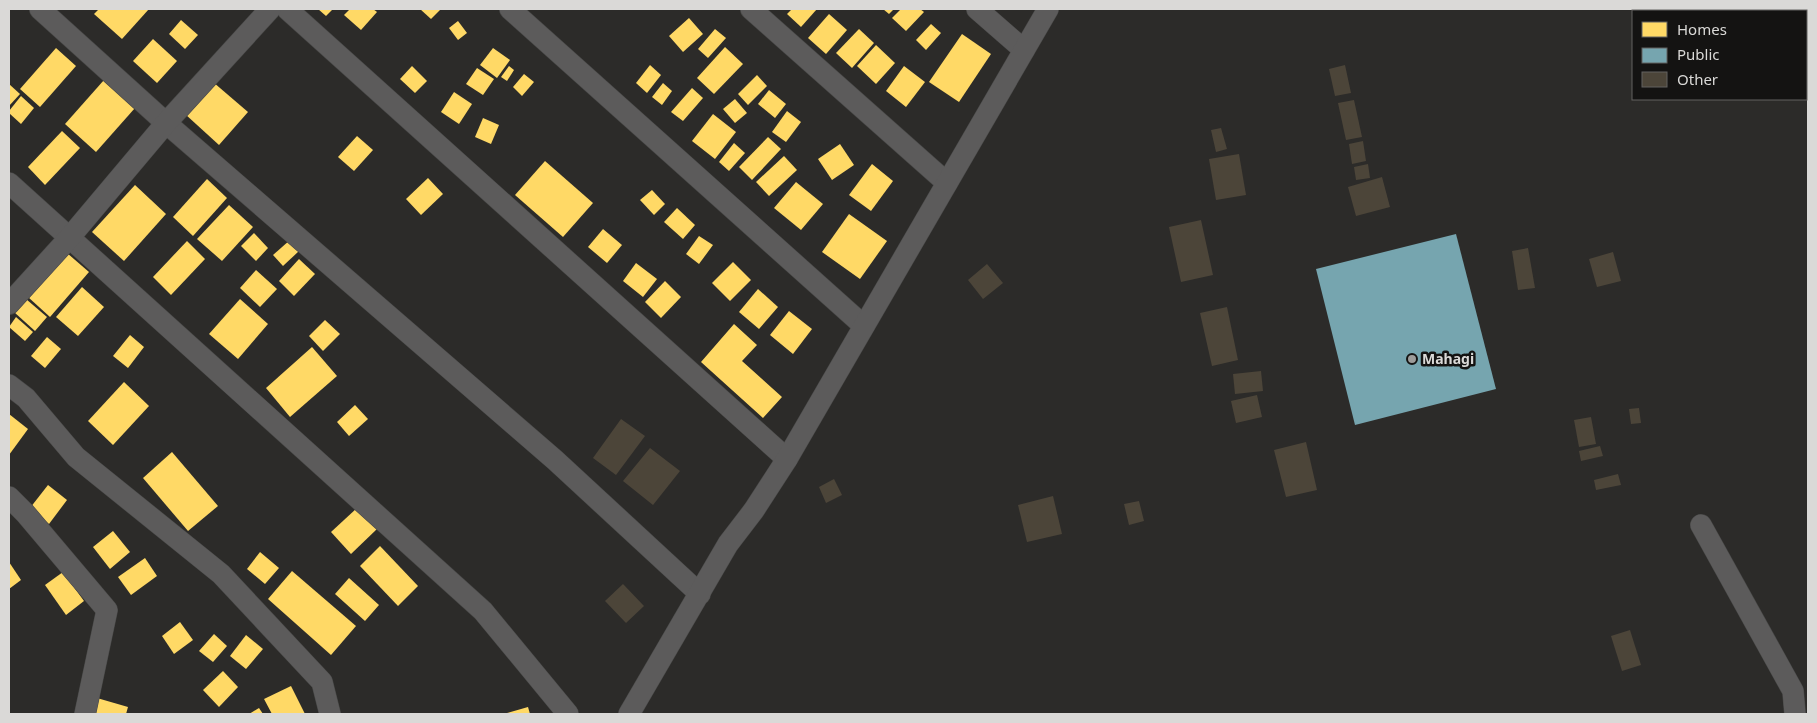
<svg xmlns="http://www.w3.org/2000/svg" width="1817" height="723" viewBox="0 0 1817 723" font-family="'Noto Sans',sans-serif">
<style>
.homes{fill:#ffd966}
.public{fill:#76a5af}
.building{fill:#4c4539}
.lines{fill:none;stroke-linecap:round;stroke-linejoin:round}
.minor-casing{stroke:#474746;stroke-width:22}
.minor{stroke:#5c5b5b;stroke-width:21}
.poi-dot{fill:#9d9c9a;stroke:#141312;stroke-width:2}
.labels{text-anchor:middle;stroke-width:5;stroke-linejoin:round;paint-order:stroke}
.poi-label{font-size:14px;font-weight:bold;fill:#dad9d7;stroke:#141312;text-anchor:start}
</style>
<rect width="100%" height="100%" fill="#2c2b29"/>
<g class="homes">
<polygon points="99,9 149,9 122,39 94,14"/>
<polygon points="318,9 333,9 326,16"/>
<polygon points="350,9 373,9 377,12 361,30 344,15"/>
<polygon points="420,9 441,9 431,19"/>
<polygon points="792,9 817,9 801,27 787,14"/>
<polygon points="883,9 894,9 889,14"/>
<polygon points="901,9 920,9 924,12 906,31 892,18"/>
<polygon points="829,14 847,30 826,54 808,38"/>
<polygon points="689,18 703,34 683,52 669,36"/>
<polygon points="181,20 198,35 185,49 169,34"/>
<polygon points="458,21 467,33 458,40 449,28"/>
<polygon points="931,24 941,33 926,50 916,40"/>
<polygon points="715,29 726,38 708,58 698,49"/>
<polygon points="859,29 874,43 852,68 836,53"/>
<polygon points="962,34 991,54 959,102 929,82"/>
<polygon points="153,39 177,61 157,83 133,61"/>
<polygon points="876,45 895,63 876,84 857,66"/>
<polygon points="725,47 743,64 714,94 697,78"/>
<polygon points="56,48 76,66 40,107 20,89"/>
<polygon points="493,48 510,60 497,78 480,65"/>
<polygon points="650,65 661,75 647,93 636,83"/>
<polygon points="412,66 427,81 415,93 400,79"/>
<polygon points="509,66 514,70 507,81 501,77"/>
<polygon points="904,66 925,82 906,107 886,91"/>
<polygon points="477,68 494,79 483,95 466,84"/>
<polygon points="524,74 534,82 522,96 513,87"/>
<polygon points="757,75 767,86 748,105 738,94"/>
<polygon points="104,80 135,108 96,152 65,124"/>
<polygon points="213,82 248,112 219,145 185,114"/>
<polygon points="663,83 672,91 662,105 652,97"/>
<polygon points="9,84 20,94 9,106"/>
<polygon points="692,88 703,98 683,121 671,112"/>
<polygon points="769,90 786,104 775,118 758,104"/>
<polygon points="454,92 472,104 459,124 441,112"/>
<polygon points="21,96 34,108 21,124 9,113 9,111"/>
<polygon points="735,99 747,113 735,123 723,109"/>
<polygon points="787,111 801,122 786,142 772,132"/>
<polygon points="713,114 736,132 715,159 692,141"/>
<polygon points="483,118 499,125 491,144 475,137"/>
<polygon points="62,131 80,148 45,185 28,167"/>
<polygon points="357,136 373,150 354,171 338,157"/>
<polygon points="768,137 781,149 752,180 739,167"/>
<polygon points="734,143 745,153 729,171 719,162"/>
<polygon points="840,144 854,165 832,180 818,159"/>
<polygon points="784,156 797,170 769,196 756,182"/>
<polygon points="545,161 593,203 563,237 515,195"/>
<polygon points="872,164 893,181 871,211 849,195"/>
<polygon points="428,178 443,194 421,215 406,199"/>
<polygon points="207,179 227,198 193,236 173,217"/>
<polygon points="796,182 823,204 801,230 774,208"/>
<polygon points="135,185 166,214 124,261 92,232"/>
<polygon points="652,190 665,204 654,215 640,200"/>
<polygon points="229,205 253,227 222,261 197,239"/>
<polygon points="677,208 695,225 683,239 664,222"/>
<polygon points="849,214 887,241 860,279 822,252"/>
<polygon points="603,229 622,245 607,263 588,247"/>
<polygon points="254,233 268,248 256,261 241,246"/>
<polygon points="699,236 713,245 699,264 686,254"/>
<polygon points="290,240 299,251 283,266 273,255"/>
<polygon points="187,241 205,259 171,295 153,277"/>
<polygon points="67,253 89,272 50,317 28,297"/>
<polygon points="299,259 315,274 294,296 279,281"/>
<polygon points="733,262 751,280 730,301 712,283"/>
<polygon points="636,263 657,279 643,297 623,281"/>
<polygon points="256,270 277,289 260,307 240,288"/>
<polygon points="665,281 681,297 661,318 645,302"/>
<polygon points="82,287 104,307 78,336 56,317"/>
<polygon points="758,289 778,307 759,329 739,312"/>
<polygon points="26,299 47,317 35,331 14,312"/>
<polygon points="240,299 268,324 238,359 209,334"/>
<polygon points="789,311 812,329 793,354 770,335"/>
<polygon points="16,317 33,332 25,341 9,327"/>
<polygon points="325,320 340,334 323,351 309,336"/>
<polygon points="734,324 757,345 742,361 782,397 763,418 701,362"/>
<polygon points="130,335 144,347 128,368 113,356"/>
<polygon points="47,337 61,349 45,368 31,356"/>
<polygon points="312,347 337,376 290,417 266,388"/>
<polygon points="124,382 149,406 113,445 88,421"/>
<polygon points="355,405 368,419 349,436 337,422"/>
<polygon points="9,414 28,429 9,455"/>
<polygon points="172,452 218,506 188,531 143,478"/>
<polygon points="48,485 67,500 49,524 30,508"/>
<polygon points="357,508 377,529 351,554 331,532"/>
<polygon points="113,531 130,552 110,569 93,547"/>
<polygon points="380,546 418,586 398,606 360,566"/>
<polygon points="260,552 279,568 265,584 247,569"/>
<polygon points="145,558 157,576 131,595 118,577"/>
<polygon points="9,562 21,580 9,589"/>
<polygon points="292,571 356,626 331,655 268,599"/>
<polygon points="63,572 84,601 66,615 45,585"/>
<polygon points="349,578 379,605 365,621 335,594"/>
<polygon points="180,622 193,640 174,654 162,636"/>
<polygon points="214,634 227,646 213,662 199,651"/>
<polygon points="246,635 263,649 246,669 230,656"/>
<polygon points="223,671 238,687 219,707 203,690"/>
<polygon points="291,686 305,714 272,714 264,699"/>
<polygon points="97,698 128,707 126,714 93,714"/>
<polygon points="528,707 530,714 508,714 507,713"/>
<polygon points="259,708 263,714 249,714"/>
</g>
<polygon class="public" points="1456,234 1496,389 1355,425 1316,269"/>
<g class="building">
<polygon points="1345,65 1351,93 1335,96 1329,69"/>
<polygon points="1354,100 1362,137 1346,140 1338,103"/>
<polygon points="1221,128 1227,149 1216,152 1211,130"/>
<polygon points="1363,141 1366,161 1352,164 1349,144"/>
<polygon points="1239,154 1246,195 1216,200 1209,159"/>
<polygon points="1368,164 1370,178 1356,180 1354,167"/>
<polygon points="1382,177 1390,207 1356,216 1348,187"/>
<polygon points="1201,220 1213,275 1181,282 1169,227"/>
<polygon points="1528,248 1535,288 1518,290 1512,251"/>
<polygon points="1613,252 1621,281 1597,287 1589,259"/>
<polygon points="987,264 1003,283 983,299 968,280"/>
<polygon points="1227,307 1238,360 1212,366 1200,313"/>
<polygon points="1261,371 1263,391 1235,394 1233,374"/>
<polygon points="1257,395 1262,417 1236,423 1231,401"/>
<polygon points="1639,408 1641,423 1631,424 1629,409"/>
<polygon points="1591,417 1596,444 1579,447 1574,420"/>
<polygon points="621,419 645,436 616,475 593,458"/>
<polygon points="1306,442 1317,490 1286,497 1274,450"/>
<polygon points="1600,446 1603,456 1581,461 1579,451"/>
<polygon points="650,448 680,471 653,505 623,481"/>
<polygon points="1618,474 1621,485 1596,490 1594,480"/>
<polygon points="834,479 842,495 826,503 819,487"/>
<polygon points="1053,496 1062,534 1027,542 1018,505"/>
<polygon points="1139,501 1144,521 1129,525 1124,504"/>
<polygon points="623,584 644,606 626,623 605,601"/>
<polygon points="1630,630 1641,665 1622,671 1611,636"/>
</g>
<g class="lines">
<defs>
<g id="minor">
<polyline points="40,9 166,123 555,460 700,594"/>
<polyline points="287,9 787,459"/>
<polyline points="510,9 864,326"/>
<polyline points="751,9 947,183"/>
<polyline points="977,9 1024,50"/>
<polyline points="9,183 483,611 568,714"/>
<polyline points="9,304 70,237 166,123 270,9"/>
<polyline points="9,385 26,398 76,457 221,574 322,682 330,714"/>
<polyline points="9,497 25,513 107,610 85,714"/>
<polyline points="1701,525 1793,691 1795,714"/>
<polyline points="629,714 728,544 754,510 787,459 1048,9"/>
</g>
</defs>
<use href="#minor" class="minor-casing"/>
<use href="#minor" class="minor"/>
</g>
<circle class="poi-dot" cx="1412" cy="359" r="5"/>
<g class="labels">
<g class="poi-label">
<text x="1422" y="364">Mahagi</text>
</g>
</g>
<rect width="1817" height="723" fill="none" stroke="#dad9d7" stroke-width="20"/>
<rect x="1632" y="10" width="175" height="90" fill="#141312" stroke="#636261"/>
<rect x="1642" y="22" width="25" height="15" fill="#ffd966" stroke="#636261"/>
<text x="1677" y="35" font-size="15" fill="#dad9d7">Homes</text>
<rect x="1642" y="48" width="25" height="15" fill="#76a5af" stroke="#636261"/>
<text x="1677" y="60" font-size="15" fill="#dad9d7">Public</text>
<rect x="1642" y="72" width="25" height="15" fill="#4c4539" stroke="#636261"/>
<text x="1677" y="85" font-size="15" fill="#dad9d7">Other</text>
</svg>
